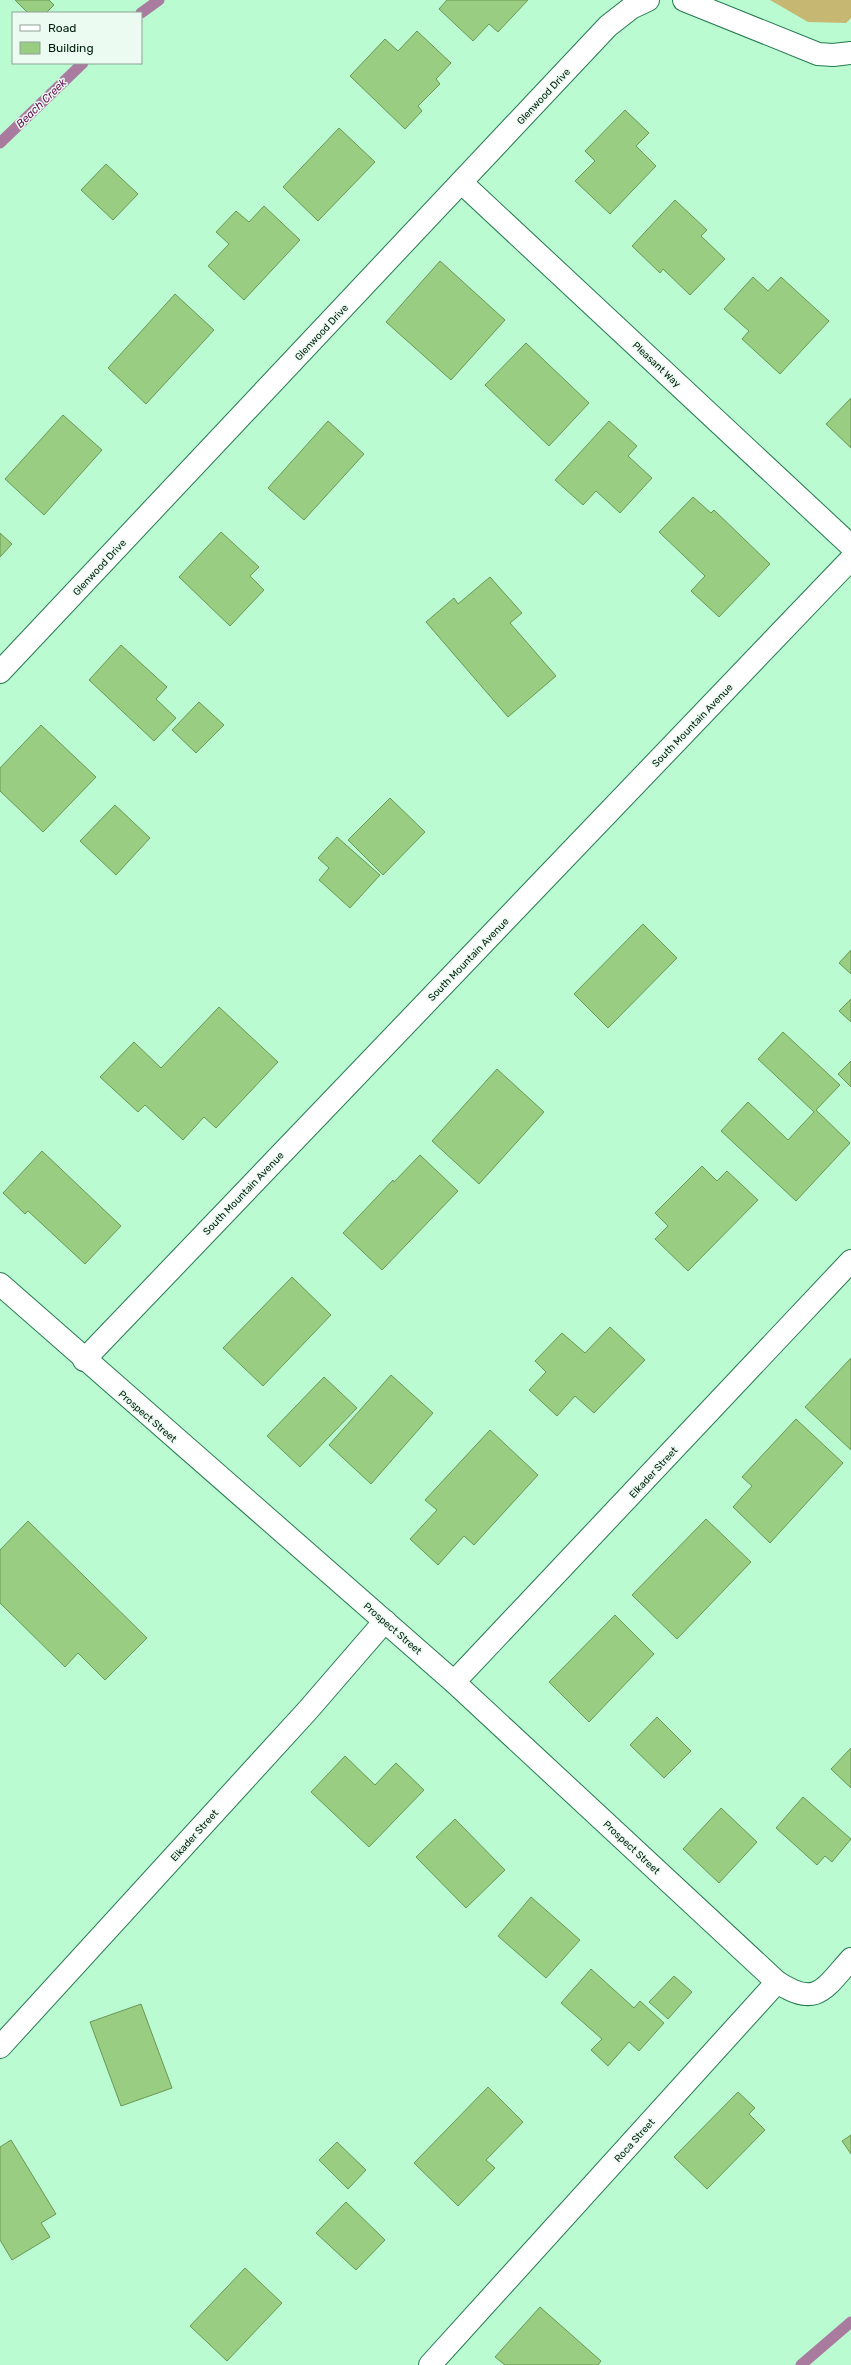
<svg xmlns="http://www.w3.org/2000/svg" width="851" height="2365" viewBox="0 0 851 2365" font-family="Rubik,sans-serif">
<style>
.green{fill:#c6b773}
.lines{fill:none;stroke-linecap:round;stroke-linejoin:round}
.stream{stroke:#a97c9f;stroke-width:11}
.building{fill:#99ce82;stroke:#6a9855}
.minor-casing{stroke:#257a4e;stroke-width:24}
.minor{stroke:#fff;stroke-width:22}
.labels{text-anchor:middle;stroke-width:3;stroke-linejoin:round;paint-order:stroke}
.street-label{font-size:10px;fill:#001f0d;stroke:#ecfbf1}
.water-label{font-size:11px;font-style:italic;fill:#6b115c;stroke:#ecfbf1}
</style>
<rect width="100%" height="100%" fill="#bafbd2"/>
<polygon class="green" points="770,0 851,0 851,18 846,23 808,22"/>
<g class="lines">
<g class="stream">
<polyline points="141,13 159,0"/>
<polyline points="0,143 83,63"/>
<polyline points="801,2365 851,2322"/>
</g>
</g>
<g class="building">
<polygon points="15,0 49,0 54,5 46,13 28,13"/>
<polygon points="447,0 528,0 498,32 489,24 473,41 439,9"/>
<polygon points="417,31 451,63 436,79 440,84 418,106 422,111 405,129 350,76 385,39 398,51"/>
<polygon points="625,110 649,133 636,146 656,166 610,214 575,181 595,161 585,151"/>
<polygon points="339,128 375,162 318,221 283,187"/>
<polygon points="106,164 138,194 113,220 81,190"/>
<polygon points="675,200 707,230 701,236 725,259 690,295 663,269 660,273 632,246"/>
<polygon points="264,206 300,240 244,300 208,266 229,244 216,232 236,211 249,222"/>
<polygon points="440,261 505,320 451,380 386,322"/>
<polygon points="753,277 768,291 781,277 829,321 780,374 742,339 749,331 724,309"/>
<polygon points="175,294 214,330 146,404 108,368"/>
<polygon points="526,343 589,403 549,446 485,385"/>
<polygon points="851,398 851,448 826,424"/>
<polygon points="63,415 102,450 44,515 5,479"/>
<polygon points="328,421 364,454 304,520 268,488"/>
<polygon points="609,421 637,446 628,456 652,478 620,513 596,491 583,505 555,480"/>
<polygon points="693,497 711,513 714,510 770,564 719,617 691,591 705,576 659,532"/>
<polygon points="221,532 259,567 250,576 264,590 230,626 179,577"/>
<polygon points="0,533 12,544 0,557"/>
<polygon points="490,577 522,613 510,623 556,676 508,717 426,622 454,598 458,604"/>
<polygon points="121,645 167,687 156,699 176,718 154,741 89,680"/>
<polygon points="199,702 224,725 196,753 172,730"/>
<polygon points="41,725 96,777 43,832 0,791 0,768"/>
<polygon points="390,798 425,832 383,875 348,840"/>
<polygon points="115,805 150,838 116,875 80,841"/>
<polygon points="337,837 380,875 350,908 319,880 329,868 318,858"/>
<polygon points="643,924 677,958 608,1028 574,994"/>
<polygon points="851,950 851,974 839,963"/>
<polygon points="851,999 851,1022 839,1011"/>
<polygon points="219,1007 278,1062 216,1128 204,1117 183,1140 145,1105 138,1112 100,1077 134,1042 161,1068"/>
<polygon points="783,1032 840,1085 816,1110 850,1143 796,1201 721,1131 748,1102 788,1140 814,1112 758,1059"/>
<polygon points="851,1061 851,1087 838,1074"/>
<polygon points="497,1069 544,1112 479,1184 432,1141"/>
<polygon points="42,1151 121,1226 85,1264 28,1211 25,1214 3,1193"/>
<polygon points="420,1155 458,1191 382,1270 343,1233 393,1180 394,1182"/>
<polygon points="702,1166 717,1181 727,1171 758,1200 688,1271 655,1239 668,1226 655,1213"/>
<polygon points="292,1277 331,1315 263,1386 223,1348"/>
<polygon points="610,1327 645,1360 594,1413 575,1396 557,1416 529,1390 546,1372 535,1361 562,1333 585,1353"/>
<polygon points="851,1358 851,1450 805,1407"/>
<polygon points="391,1375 433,1413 371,1484 329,1445"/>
<polygon points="324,1377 357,1408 300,1467 267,1436"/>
<polygon points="796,1419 843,1463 770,1543 733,1507 752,1486 742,1477"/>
<polygon points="490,1430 538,1475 474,1545 464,1536 438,1565 410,1539 437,1510 425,1500"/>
<polygon points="706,1519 751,1562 677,1639 632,1595"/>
<polygon points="28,1521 147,1638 105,1680 78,1653 65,1667 0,1603 0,1550"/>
<polygon points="615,1615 654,1654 589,1722 549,1682"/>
<polygon points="657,1717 691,1751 664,1778 630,1745"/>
<polygon points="851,1748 851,1788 831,1769"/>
<polygon points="345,1756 375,1785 396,1763 424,1790 369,1847 311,1792"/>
<polygon points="803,1797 851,1839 832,1862 825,1856 817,1865 776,1828"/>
<polygon points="721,1808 757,1842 719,1883 683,1849"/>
<polygon points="455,1819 505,1870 466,1908 416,1857"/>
<polygon points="531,1897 580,1940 546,1978 498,1936"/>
<polygon points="591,1969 634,2008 640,2001 664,2023 639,2051 629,2042 608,2066 591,2050 602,2039 561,2003"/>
<polygon points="674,1976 692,1992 668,2019 649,2002"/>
<polygon points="141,2004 172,2088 121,2106 90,2022"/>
<polygon points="488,2087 523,2122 486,2160 495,2168 458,2206 414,2163"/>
<polygon points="738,2092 755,2108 749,2114 765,2130 707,2189 674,2157"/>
<polygon points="851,2135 851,2154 842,2141"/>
<polygon points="11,2140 56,2214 41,2223 50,2237 12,2260 0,2240 0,2147"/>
<polygon points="337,2142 366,2170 348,2189 319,2160"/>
<polygon points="346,2202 385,2240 356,2270 316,2233"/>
<polygon points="245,2268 282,2303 227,2361 190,2326"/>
<polygon points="540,2307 601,2361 598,2365 505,2365 495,2357"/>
</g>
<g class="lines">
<defs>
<g id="minor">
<polyline points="684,0 818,54 833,55 851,53"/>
<polyline points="462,183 851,546"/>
<polyline points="0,672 608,26 631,8 648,0"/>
<path d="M0,1284L454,1682L777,1982C817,2008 824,1989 851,1959"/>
<polyline points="84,1360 851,559"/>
<polyline points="454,1682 851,1261"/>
<polyline points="0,2047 308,1710 385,1621"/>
<polyline points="430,2365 777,1982"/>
</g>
</defs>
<use href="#minor" class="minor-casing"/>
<use href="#minor" class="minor"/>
</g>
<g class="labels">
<g class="street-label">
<text transform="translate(543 96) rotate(-47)" y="4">Glenwood Drive</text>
<text transform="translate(321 332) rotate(-47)" y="4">Glenwood Drive</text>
<text transform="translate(657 364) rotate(43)" y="4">Pleasant Way</text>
<text transform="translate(99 567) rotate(-47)" y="4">Glenwood Drive</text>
<text transform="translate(692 725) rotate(-46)" y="4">South Mountain Avenue</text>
<text transform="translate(468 959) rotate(-46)" y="4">South Mountain Avenue</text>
<text transform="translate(243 1193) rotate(-46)" y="4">South Mountain Avenue</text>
<text transform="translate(148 1416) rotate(41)" y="4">Prospect Street</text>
<text transform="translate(653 1472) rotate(-47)" y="4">Elkader Street</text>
<text transform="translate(393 1628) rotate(41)" y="4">Prospect Street</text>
<text transform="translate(194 1835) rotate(-48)" y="4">Elkader Street</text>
<text transform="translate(632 1847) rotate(43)" y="4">Prospect Street</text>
<text transform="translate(634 2140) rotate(-48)" y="4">Roca Street</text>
</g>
<g class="water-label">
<text transform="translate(41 103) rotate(-44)" y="4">Beach Creek</text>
</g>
</g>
<rect x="12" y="12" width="130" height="52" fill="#ecfbf1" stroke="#8ea396"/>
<rect x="20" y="25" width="20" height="6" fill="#ffffff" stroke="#8ea396"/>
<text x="48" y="32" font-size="12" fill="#001f0d">Road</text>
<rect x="20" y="42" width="20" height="12" fill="#99ce82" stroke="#8ea396"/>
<text x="48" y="52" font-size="12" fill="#001f0d">Building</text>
</svg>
